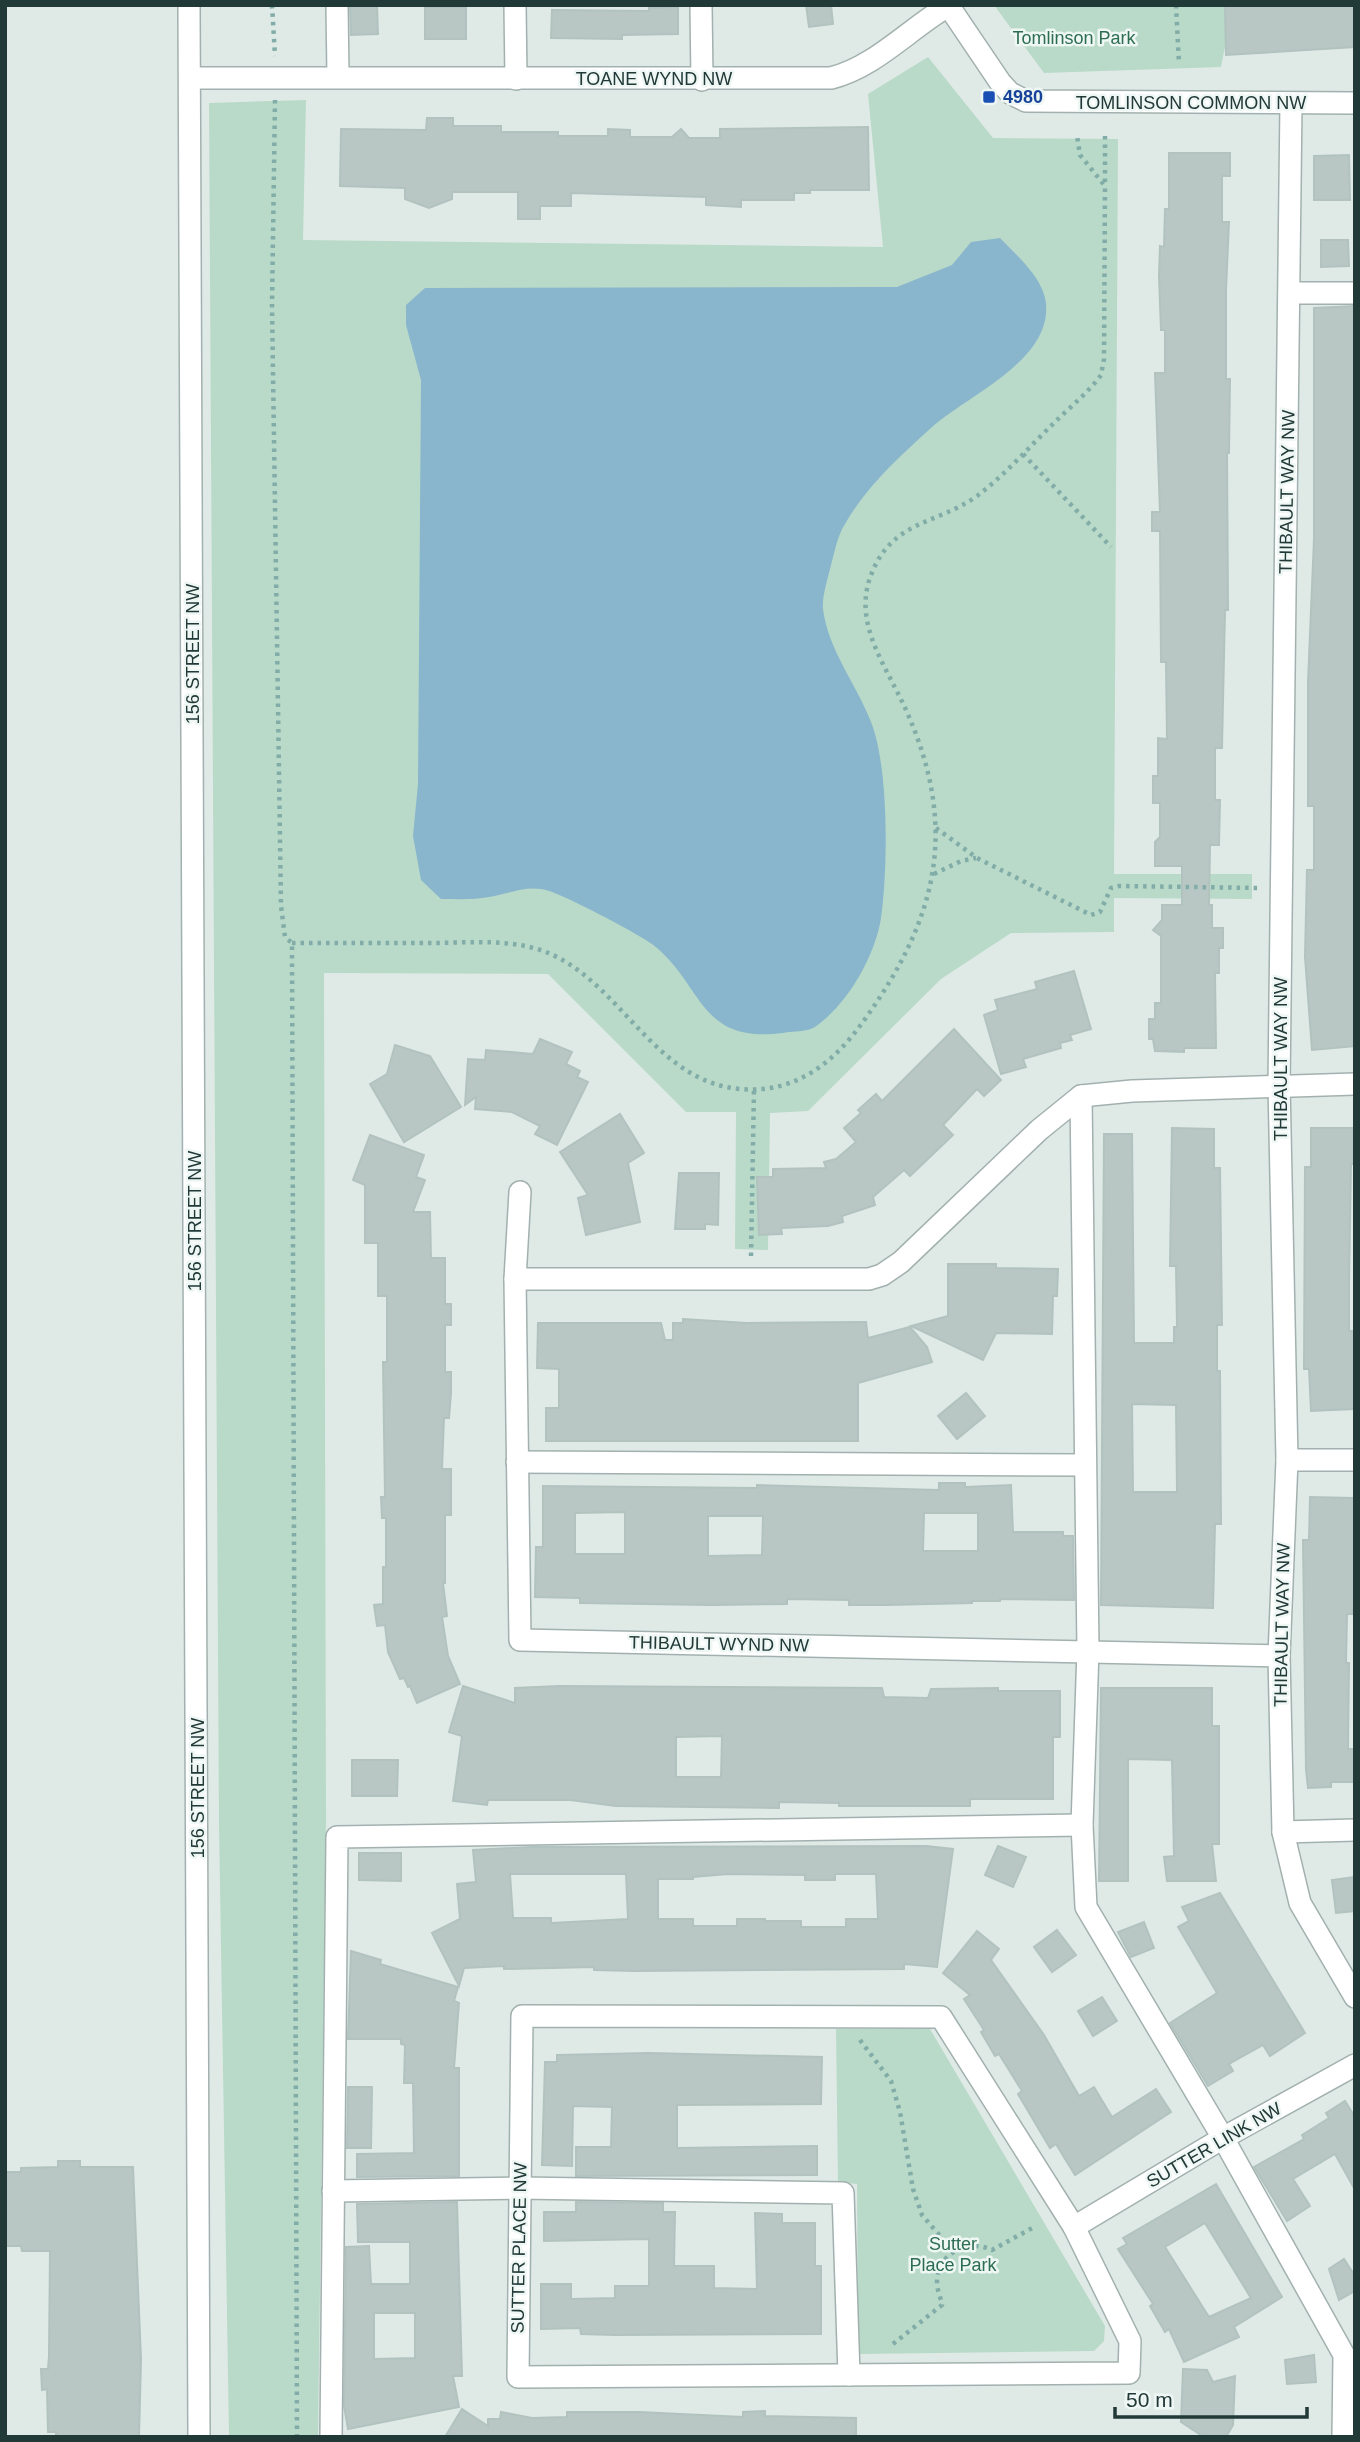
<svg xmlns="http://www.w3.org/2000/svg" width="1360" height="2442" viewBox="0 0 1360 2442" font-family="Arial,sans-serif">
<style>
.green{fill:#b9dac8}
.water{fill:#89b5cd}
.building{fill:#b8c7c4;stroke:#b2c3bf;stroke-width:2;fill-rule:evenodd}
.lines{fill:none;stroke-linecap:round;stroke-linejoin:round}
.minor-casing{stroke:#a2b1af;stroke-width:24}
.path{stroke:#81aca7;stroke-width:4.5;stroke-dasharray:3.5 5;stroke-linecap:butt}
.minor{stroke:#fff;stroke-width:21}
.transit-dot{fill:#1a4fb4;stroke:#eff7f4;stroke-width:2.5}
.labels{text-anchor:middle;stroke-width:5;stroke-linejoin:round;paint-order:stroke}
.park-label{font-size:18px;fill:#2d6e53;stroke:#eff7f4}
.street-label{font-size:18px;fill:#213937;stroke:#eff7f4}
.transit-label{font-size:18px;font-weight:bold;fill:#164399;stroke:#eff7f4;text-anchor:start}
</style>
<rect width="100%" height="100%" fill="#dfeae7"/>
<g class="green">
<polygon points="994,5 1233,5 1221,67 1044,73"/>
<polygon points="928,57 993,138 1118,139 1114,874 1252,874 1252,899 1114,898 1114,932 1011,933 941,979 808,1111 770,1113 768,1250 735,1249 736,1112 686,1112 548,974 324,973 326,1819 318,2437 229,2437 219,1825 209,103 306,100 303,240 883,247 868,94"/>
<polygon points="836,2029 930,2029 1105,2326 1104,2341 1094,2351 858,2354 857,2184 838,2182"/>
</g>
<path class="water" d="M1000,238C1016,255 1044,278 1046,304C1051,361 968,395 931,428C901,455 865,488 845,524C837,536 834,555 830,569C827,581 822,597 823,609C828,650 857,685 871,722C889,767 888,868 881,918C875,956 848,1004 815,1027C808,1032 792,1031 783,1033C697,1044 704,984 652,944C637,933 566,896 549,891C527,884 510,894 489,897C474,900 457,899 441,899L421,880L413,836L418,784L421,380L406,325V305L425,288L897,287L952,265L971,242Z"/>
<g class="building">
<polygon points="377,5 378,34 351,35 350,6"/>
<polygon points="806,5 831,5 833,24 809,27"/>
<polygon points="1225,5 1355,5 1355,47 1226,55"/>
<rect x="425" y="7" width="41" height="32"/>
<polygon points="678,7 678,34 622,35 622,39 551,38 552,10 649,11 649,8"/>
<polygon points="427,118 453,118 453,126 501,126 501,132 558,132 558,136 608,136 608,129 630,130 630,137 672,137 681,129 689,138 720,138 720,129 868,127 869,190 810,190 810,193 794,193 794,200 741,200 741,207 706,205 706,197 571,193 571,206 540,206 540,219 518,219 518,192 452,192 452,199 429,208 405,199 405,188 340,186 341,129 426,130"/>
<polygon points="1169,153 1230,153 1230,176 1222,176 1222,222 1229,222 1226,290 1226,379 1230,379 1229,453 1227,453 1228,610 1225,610 1222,748 1215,748 1215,800 1220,800 1219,845 1210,845 1209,905 1212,905 1212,928 1223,928 1223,948 1219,948 1219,973 1215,973 1216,1048 1184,1048 1184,1052 1155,1051 1153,1039 1149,1039 1149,1019 1155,1019 1155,1003 1161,1003 1161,936 1153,930 1162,920 1162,905 1182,905 1182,866 1155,866 1155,842 1160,837 1160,803 1153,803 1153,776 1158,776 1158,738 1167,739 1166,662 1161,662 1160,531 1152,531 1152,512 1160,512 1155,373 1165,373 1165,330 1161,330 1159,276 1160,246 1164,247 1165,209 1169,209"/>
<polygon points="1349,155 1350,200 1314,200 1314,156"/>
<polygon points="1321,240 1348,240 1349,266 1321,267"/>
<polygon points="1355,306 1355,1046 1312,1050 1305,957 1307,870 1314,870 1314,806 1308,806 1308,682 1314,539 1314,308"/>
<polygon points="1074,971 1091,1029 1070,1035 1072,1040 1060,1043 1061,1048 1023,1059 1026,1067 1001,1074 984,1015 998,1010 995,1000 1037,989 1035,982"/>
<polygon points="954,1029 1001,1080 984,1096 977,1089 943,1125 953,1135 910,1176 904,1170 873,1197 875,1205 842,1216 843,1222 828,1226 781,1228 782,1234 759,1235 757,1177 773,1177 773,1169 826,1168 824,1162 836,1159 856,1142 844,1128 861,1113 858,1110 876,1094 882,1101"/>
<polygon points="540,1039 572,1052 566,1064 580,1071 577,1077 588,1082 557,1145 535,1134 540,1126 512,1112 475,1109 476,1097 465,1105 468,1059 485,1060 486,1050 533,1054"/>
<polygon points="395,1045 430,1056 461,1107 404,1142 370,1084 387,1074"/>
<polygon points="620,1114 644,1153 628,1163 640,1222 586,1235 578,1198 588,1195 560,1152"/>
<path d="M1172,1128L1214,1129V1168H1220L1222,1325H1217V1371H1220L1221,1524H1215L1213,1608L1101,1605L1104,1134H1132L1134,1343H1174V1327H1177L1176,1266H1170ZM1132,1404L1176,1405L1177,1492H1133Z"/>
<polygon points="1311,1128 1355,1128 1355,1164 1351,1164 1349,1284 1349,1331 1354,1331 1355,1347 1355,1409 1311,1411 1309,1369 1304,1369 1305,1167 1311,1167"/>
<polygon points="370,1135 424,1155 416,1177 425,1180 413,1212 430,1212 431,1258 445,1258 445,1304 451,1304 451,1325 445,1325 445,1372 451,1372 451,1393 449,1418 444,1418 442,1469 451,1469 451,1515 445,1515 445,1583 443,1583 447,1616 442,1617 448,1656 460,1684 417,1703 410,1686 408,1687 404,1678 400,1679 388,1652 385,1625 377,1626 374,1605 383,1604 383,1567 386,1567 386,1518 382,1518 381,1497 385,1497 383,1362 387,1362 387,1296 378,1296 378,1243 365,1243 365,1185 353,1180"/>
<polygon points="679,1173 719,1173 718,1225 705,1224 705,1229 675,1229"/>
<polygon points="948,1264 996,1264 996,1268 1058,1269 1057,1296 1053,1296 1052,1334 996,1333 983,1360 911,1326 948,1316"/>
<polygon points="683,1319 747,1323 866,1322 868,1338 910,1327 927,1347 932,1362 858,1383 858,1441 546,1441 546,1408 559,1408 559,1369 537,1368 538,1323 661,1323 665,1340 673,1340 673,1323 683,1323"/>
<polygon points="966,1393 985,1416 957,1439 938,1416"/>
<path d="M939,1483H965V1487L1011,1485L1013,1532H1063V1536H1073L1074,1600L1000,1599V1601H972V1603L886,1605H849V1600L787,1599V1604L712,1605L580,1603V1598L535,1597L536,1547H543V1486L757,1488V1485L939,1490ZM625,1512V1554H575V1513ZM924,1513H978V1551H923ZM708,1516H763L762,1555L708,1556Z"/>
<polygon points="1310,1497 1354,1498 1355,1599 1353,1614 1347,1614 1346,1663 1349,1663 1348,1749 1355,1749 1355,1782 1331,1782 1331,1787 1308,1788 1306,1770 1303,1540 1309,1540"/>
<path d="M463,1686L515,1703V1688L560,1686L882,1688L884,1697L928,1698L931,1689L998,1688V1691H1060V1737H1053V1799H970V1806H839V1803L779,1802V1808L616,1806L570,1800H488L487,1805L453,1801L462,1736L449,1732ZM722,1736L721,1777H676V1737Z"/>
<polygon points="1101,1688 1212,1688 1212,1726 1219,1726 1219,1844 1212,1844 1216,1881 1167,1881 1164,1857 1174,1856 1172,1760 1128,1759 1128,1881 1099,1881"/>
<polygon points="352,1760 398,1760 397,1796 352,1796"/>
<path d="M926,1846L953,1849L937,1967L904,1964V1969L635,1971L594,1970V1967L504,1969V1966L464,1968L459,1986L432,1933L460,1919L457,1884L476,1882L473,1850L532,1847ZM510,1874H626L628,1919L551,1923V1918H513ZM728,1874L805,1875V1880H835V1874H876L878,1919H846V1927H801V1921H765V1919H737V1926H693V1919H658V1879H693V1877Z"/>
<polygon points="998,1846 1026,1857 1013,1887 985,1875"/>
<polygon points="359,1853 401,1853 401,1881 359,1880"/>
<polygon points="1355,1877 1355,1911 1336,1913 1332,1880"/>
<polygon points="1220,1893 1305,2033 1270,2056 1263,2045 1229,2064 1233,2071 1208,2086 1170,2023 1217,1993 1178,1927 1189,1921 1182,1907"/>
<polygon points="1144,1922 1154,1948 1131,1957 1118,1932"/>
<polygon points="1057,1930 1076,1955 1052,1972 1034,1947"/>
<polygon points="977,1931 999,1949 991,1960 1044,2035 1079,2096 1094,2087 1112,2117 1156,2089 1171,2112 1075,2175 1056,2144 1050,2148 1018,2094 1022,2091 999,2054 995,2056 981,2032 984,2030 964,1999 970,1995 943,1973"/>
<polygon points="351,1951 381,1960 380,1964 458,1987 454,2001 459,2003 454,2068 459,2068 459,2176 357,2177 357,2154 414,2153 413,2083 404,2083 405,2045 401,2044 401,2039 348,2039"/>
<polygon points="1102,1997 1117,2021 1093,2036 1078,2011"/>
<polygon points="649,2053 822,2057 821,2104 677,2105 677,2148 817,2146 817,2175 576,2176 576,2147 611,2147 612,2107 573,2106 572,2166 542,2165 545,2062 557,2062 557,2055"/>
<polygon points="348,2087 372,2087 371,2148 347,2148"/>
<polygon points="1345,2101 1355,2117 1355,2190 1335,2154 1293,2179 1310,2206 1287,2221 1254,2167 1304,2139 1302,2135 1329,2118 1326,2113"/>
<polygon points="58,2161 80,2161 80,2167 133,2167 141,2359 139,2437 56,2437 56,2432 48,2432 47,2389 42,2390 41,2369 48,2369 49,2356 50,2251 22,2251 21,2246 5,2246 5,2172 21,2172 21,2168 58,2167"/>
<path d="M1216,2184L1282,2297L1234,2327L1239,2337L1184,2362L1169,2329L1165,2332L1150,2306L1153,2304L1118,2249L1127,2244L1123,2238ZM1205,2223L1251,2298L1209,2317L1165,2247Z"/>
<path d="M457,2202L462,2376H453L459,2407L348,2429L344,2406L346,2247L369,2246L371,2284H410V2242H358L357,2204ZM374,2313H415V2358L374,2359Z"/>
<polygon points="576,2202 663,2203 663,2212 675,2212 674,2266 714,2266 714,2288 757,2289 755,2213 782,2214 782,2223 815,2223 815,2266 821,2266 821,2334 615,2335 581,2334 580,2328 541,2329 541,2284 571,2284 571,2299 615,2298 615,2286 649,2286 649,2239 544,2241 544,2212 576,2212"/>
<polygon points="1344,2259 1355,2276 1355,2291 1339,2300 1329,2269"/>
<polygon points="1314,2355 1316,2382 1287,2384 1285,2360"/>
<polygon points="1183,2369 1207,2370 1213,2382 1235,2376 1233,2425 1226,2437 1204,2437 1181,2422"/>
<polygon points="462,2409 488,2426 488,2419 500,2419 501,2412 532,2418 567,2417 567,2412 639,2412 743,2417 743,2412 765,2411 765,2416 856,2418 856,2437 445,2437"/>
</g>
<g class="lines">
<defs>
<g id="minor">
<polyline points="189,5 199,2437"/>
<polyline points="337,5 338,76"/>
<polyline points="515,5 516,79"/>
<polyline points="701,5 702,80"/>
<polyline points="948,5 1000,82 1010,93 1026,101 1355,103"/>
<path d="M190,78H831C875,67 909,29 948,6"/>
<polyline points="1291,103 1279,1084 1287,1460 1279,1656 1283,1832 1300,1903 1355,1997"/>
<polyline points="1289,293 1355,293"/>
<polyline points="1081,1096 1088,1650 1082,1825 1086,1907 1223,2138 1344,2355 1343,2437"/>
<polyline points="515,1279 520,1192"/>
<polyline points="1287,1460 1355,1460"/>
<polyline points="517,1462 1083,1465"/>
<polyline points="1279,1656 520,1640 515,1279 869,1279 882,1275 901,1262 1039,1130 1081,1096 1132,1091 1355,1084"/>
<polyline points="1283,1832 1355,1830"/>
<polygon points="522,2016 941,2017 1074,2227 1130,2341 1129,2373 518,2377"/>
<polyline points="333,2191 520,2188 843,2193 849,2375"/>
<polyline points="1074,2227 1223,2138 1355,2065"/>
<polyline points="331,2437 337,1837 1082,1825"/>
</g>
</defs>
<use href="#minor" class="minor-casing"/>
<g class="path">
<polyline points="272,5 275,56"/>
<polyline points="1176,5 1179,64"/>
<polyline points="275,100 272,305 281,906 285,937 292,943 297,2437"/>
<polyline points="1105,182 1105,136"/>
<polyline points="1023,454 1111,547"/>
<polyline points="936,828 977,858 1091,915 1100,912 1111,888 1119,886 1261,888"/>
<polyline points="934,874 961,861 976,858"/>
<path d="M292,943C338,943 384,943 429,943C471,943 519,937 557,957C625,992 658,1082 740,1089C796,1094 835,1062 865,1019C938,917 959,828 906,710C887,667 852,624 871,575C892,520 936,525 977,496C1005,475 1030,446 1055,422C1070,407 1089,392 1101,375L1104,359L1105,186L1080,155L1077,136"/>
<polyline points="751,1256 754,1089"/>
<polyline points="860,2040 891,2081 900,2112 913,2189 922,2215 953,2251"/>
<path d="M893,2344L942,2305C941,2298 937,2290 937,2283C936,2254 968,2238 992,2250L1034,2227"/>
</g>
<use href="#minor" class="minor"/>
</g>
<rect class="transit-dot" x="982" y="90" width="14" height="14" rx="3.5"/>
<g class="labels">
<g class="park-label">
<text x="1074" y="44">Tomlinson Park</text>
<text x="953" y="2250">Sutter<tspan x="953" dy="21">Place Park</tspan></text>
</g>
<g class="street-label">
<text x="654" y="85">TOANE WYND NW</text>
<text x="1191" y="109">TOMLINSON COMMON NW</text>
<text transform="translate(1287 492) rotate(-89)" y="6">THIBAULT WAY NW</text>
<text transform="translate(193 654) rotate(-90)" y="6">156 STREET NW</text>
<text transform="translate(1281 1059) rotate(-90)" y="6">THIBAULT WAY NW</text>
<text transform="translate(195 1221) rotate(-90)" y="6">156 STREET NW</text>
<text transform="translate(1282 1625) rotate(-89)" y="6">THIBAULT WAY NW</text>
<text transform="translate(719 1644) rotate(1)" y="6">THIBAULT WYND NW</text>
<text transform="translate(198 1788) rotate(-90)" y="6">156 STREET NW</text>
<text transform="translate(1214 2145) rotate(-30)" y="6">SUTTER LINK NW</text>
<text transform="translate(519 2248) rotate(-89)" y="6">SUTTER PLACE NW</text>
</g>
<g class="transit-label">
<text x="1003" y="103">4980</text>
</g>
</g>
<rect width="1360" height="2442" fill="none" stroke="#213937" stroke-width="14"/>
<path d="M1115 2407v10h192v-10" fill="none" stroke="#213937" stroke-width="3.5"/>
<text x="1126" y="2407" font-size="21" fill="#213937" stroke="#eff7f4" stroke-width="5" paint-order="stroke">50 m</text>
</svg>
